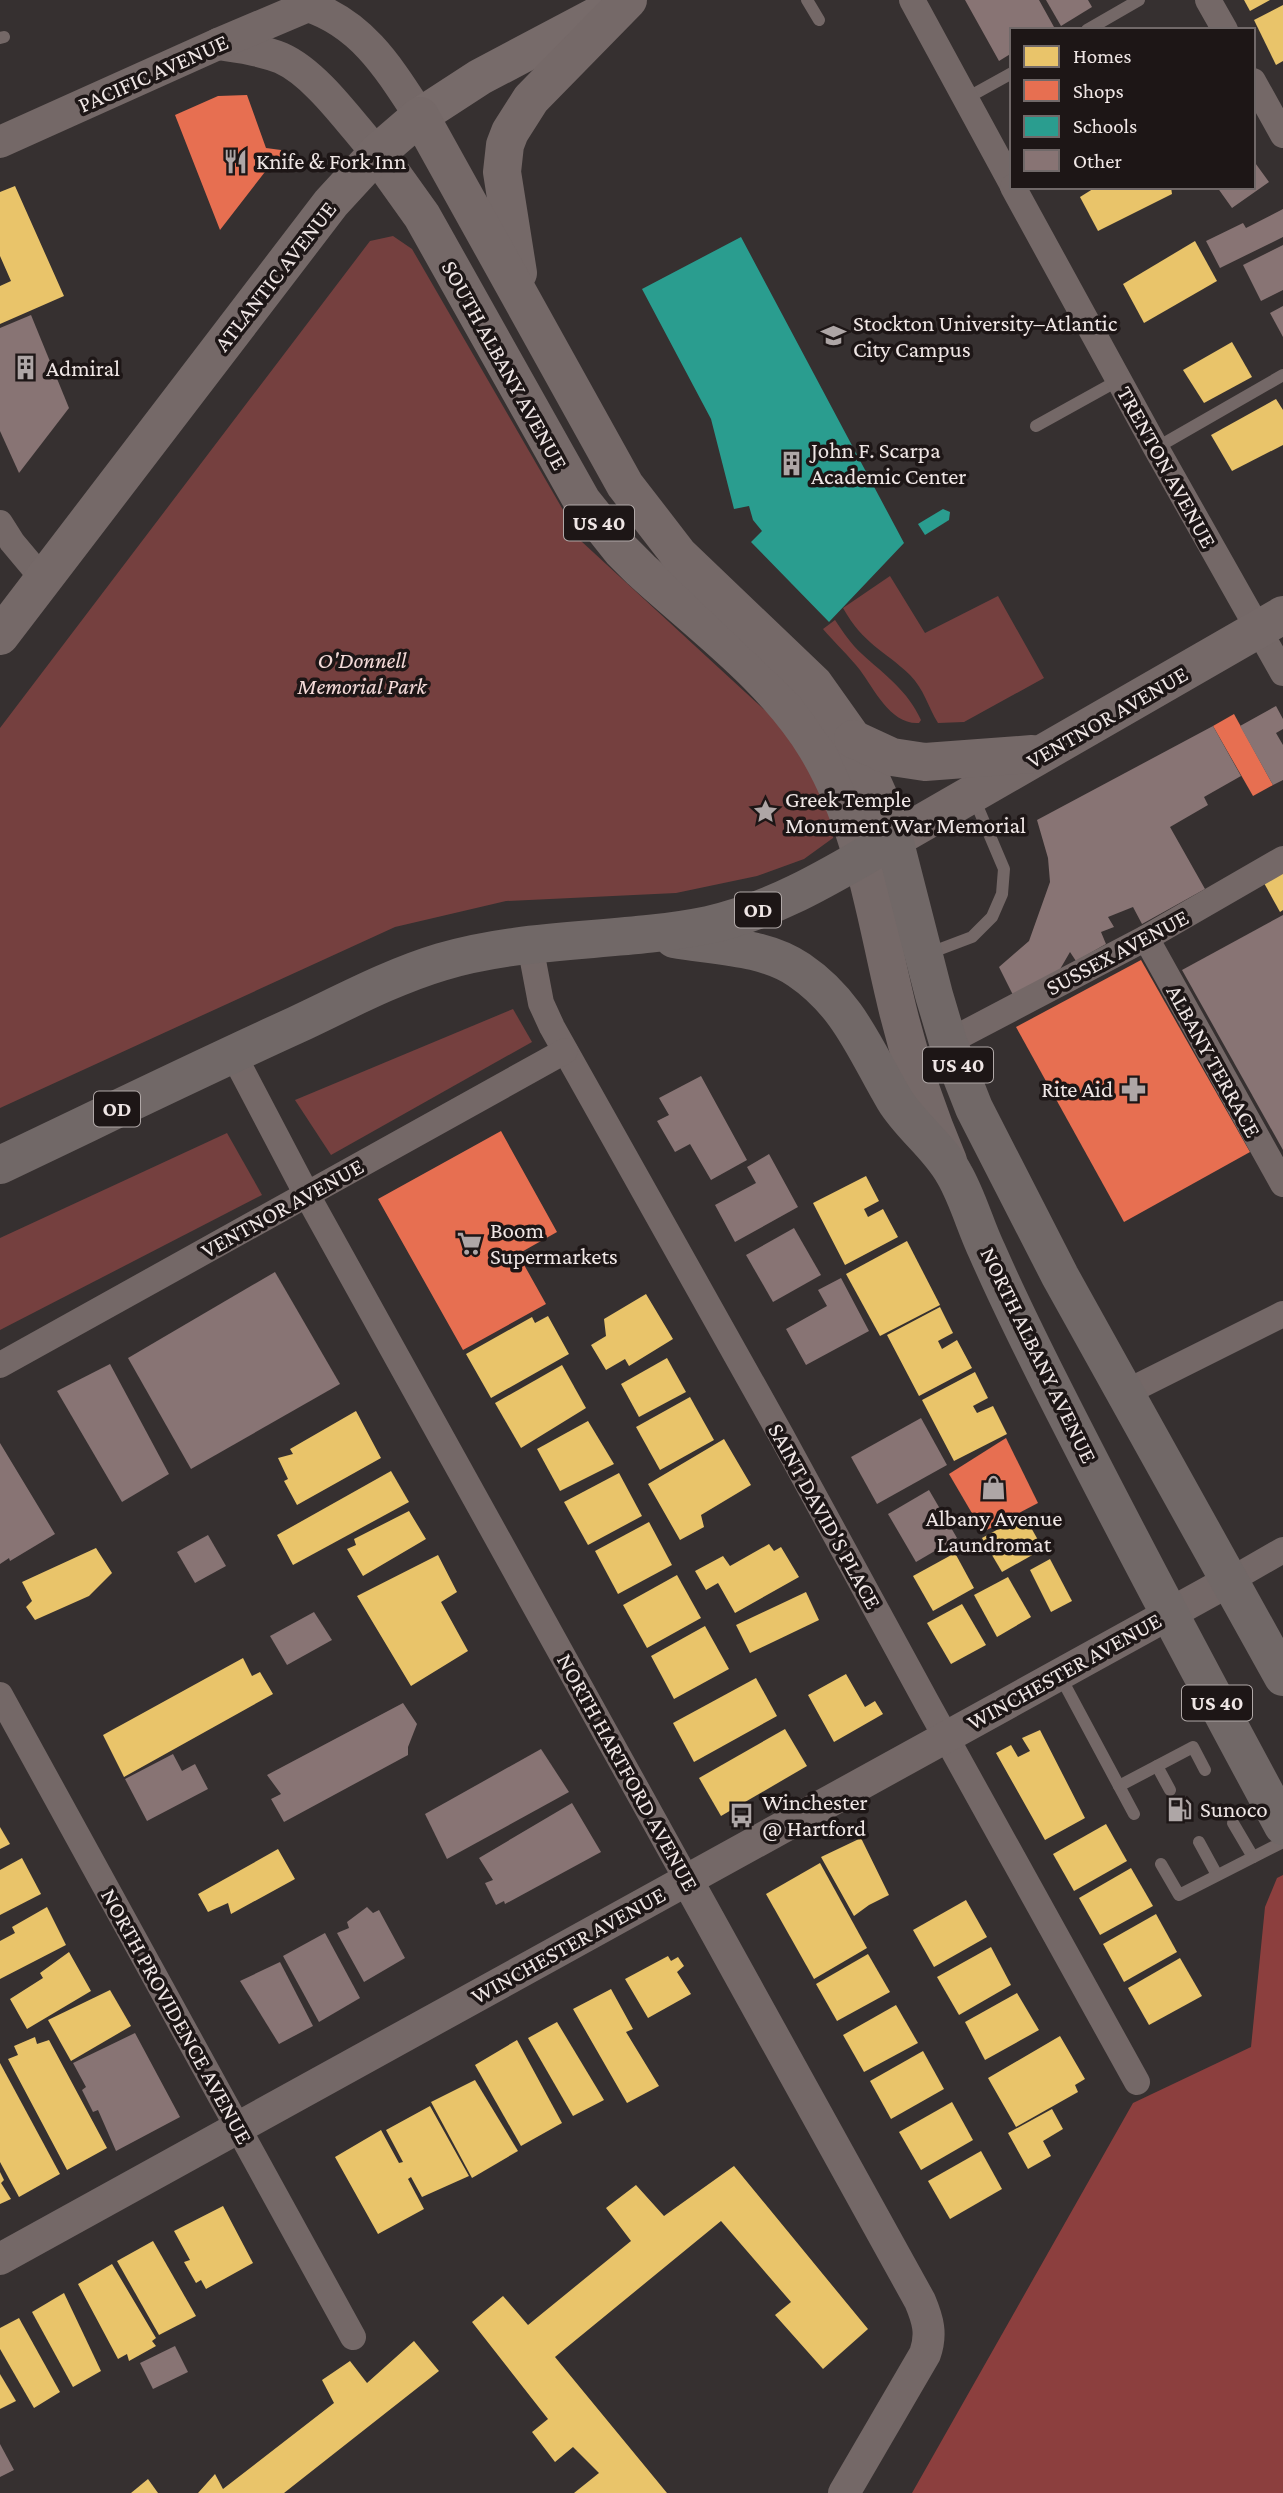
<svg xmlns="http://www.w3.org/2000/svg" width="1283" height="2493" viewBox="0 0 1283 2493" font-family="'Crimson Pro',serif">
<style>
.green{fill:#75403f}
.water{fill:#8c3f3e}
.homes{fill:#e9c46a}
.shops{fill:#e76f51}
.schools{fill:#2a9d8f}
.building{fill:#887474}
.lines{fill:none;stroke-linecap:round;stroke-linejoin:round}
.service{stroke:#746867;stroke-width:12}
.minor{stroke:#746867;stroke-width:26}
.tertiary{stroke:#746867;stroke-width:32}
.secondary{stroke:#776b6a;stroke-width:37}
.primary{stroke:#756968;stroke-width:38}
.trunk{stroke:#716867;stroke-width:38}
.labels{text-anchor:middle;stroke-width:7;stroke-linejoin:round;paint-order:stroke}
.shield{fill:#1d1616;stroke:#b0a8a7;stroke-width:2}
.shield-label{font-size:21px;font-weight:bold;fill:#efe6e5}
.street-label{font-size:23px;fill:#efe6e5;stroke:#1d1616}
.poi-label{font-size:23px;fill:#efe6e5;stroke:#1d1616;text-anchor:start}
.park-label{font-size:23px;font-style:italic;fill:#f4dad8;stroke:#1d1616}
</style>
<rect width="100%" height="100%" fill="#363030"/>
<g class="green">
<polygon points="393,236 412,249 581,541 782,726 825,797 835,823 833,838 804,859 757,876 676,893 506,901 395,927 0,1108 0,728 370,241"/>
<path d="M890,576L925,633L998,596L1044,678L964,722L938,723C928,707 924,689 910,675C883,649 864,645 843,608Z"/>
<path d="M835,620C843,632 851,644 862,654C885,675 908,691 921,720L919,723C891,725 874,689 860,670C849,656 835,643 823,629Z"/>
<polygon points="513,1009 532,1042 331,1155 295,1100"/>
<polygon points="227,1133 262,1195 0,1330 0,1238"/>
</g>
<polygon class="water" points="1283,1875 1283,2493 912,2493 1133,2103 1251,2047 1265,1907 1277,1878"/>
<g class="homes">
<polygon points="1244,0 1270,0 1250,11"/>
<polygon points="1283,5 1283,61 1276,65 1254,20"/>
<polygon points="15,186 64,296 0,324 0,286 11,281 0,256 0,192"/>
<polygon points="1096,187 1171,187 1172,194 1098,231 1080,197"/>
<polygon points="1195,241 1217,281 1144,323 1123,284"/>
<polygon points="1232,342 1252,377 1204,403 1183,370"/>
<polygon points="1276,399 1283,410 1283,445 1232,471 1211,435"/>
<polygon points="1283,861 1283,910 1280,912 1259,874"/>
<polygon points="866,1176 879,1201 864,1209 868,1217 883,1209 898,1237 845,1265 813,1203"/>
<polygon points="907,1241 940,1305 880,1336 846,1274"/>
<polygon points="646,1294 673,1339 629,1366 625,1359 606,1370 591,1345 606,1336 604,1319"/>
<polygon points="940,1307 953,1333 938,1341 942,1349 957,1340 972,1368 919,1396 887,1335"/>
<polygon points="548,1316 569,1354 491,1398 466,1354 532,1317 535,1323"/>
<polygon points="667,1358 686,1392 639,1417 621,1384"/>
<polygon points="562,1365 586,1408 521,1448 495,1403"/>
<polygon points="975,1372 988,1398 973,1406 977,1413 993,1406 1007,1434 954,1461 922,1400"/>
<polygon points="690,1397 714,1440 660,1470 636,1427"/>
<polygon points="356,1411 381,1458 297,1505 284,1481 288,1479 278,1458 293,1454 290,1449"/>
<polygon points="588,1421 614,1464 560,1491 537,1449"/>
<polygon points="724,1439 751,1485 701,1515 704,1527 680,1540 648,1484"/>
<polygon points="391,1471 409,1502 293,1565 277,1535"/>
<polygon points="619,1473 642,1516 588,1545 564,1502"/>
<polygon points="409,1511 426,1539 363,1576 347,1549 356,1545 354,1539"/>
<polygon points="1024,1515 1043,1549 1002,1572 982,1538"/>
<polygon points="649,1522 672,1565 618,1594 595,1551"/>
<polygon points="769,1544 774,1551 781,1547 799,1577 735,1613 718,1583 706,1590 695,1571 723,1556 730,1566"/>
<polygon points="96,1548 112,1573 89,1596 35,1620 26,1607 32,1601 22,1582"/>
<polygon points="955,1553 974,1588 933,1611 913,1576"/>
<polygon points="438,1555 457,1592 441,1602 468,1651 411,1686 357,1596"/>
<polygon points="1050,1559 1072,1601 1051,1612 1030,1570"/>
<polygon points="677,1575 701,1618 647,1648 623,1605"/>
<polygon points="1008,1577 1031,1617 997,1637 974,1595"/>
<polygon points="806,1592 819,1620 750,1653 736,1625"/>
<polygon points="962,1604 986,1645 951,1664 927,1623"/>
<polygon points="705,1626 729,1669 674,1699 651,1656"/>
<polygon points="243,1658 252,1676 260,1672 273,1694 124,1777 103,1735"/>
<polygon points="846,1674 865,1707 875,1701 883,1714 834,1742 808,1695"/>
<polygon points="756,1678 777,1716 694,1762 673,1723"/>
<polygon points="785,1729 807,1766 721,1816 699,1778"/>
<polygon points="1040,1730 1085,1818 1045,1840 996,1753 1011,1745 1018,1757 1030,1751 1022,1738"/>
<polygon points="1106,1824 1127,1861 1074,1891 1053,1854"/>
<polygon points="0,1827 10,1844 0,1849"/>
<polygon points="861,1838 889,1895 869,1905 854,1916 821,1857"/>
<polygon points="278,1849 295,1879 231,1914 228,1903 208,1912 198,1894"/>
<polygon points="22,1858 41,1894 0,1915 0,1870"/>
<polygon points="820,1863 867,1948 814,1979 766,1894"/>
<polygon points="1131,1868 1153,1906 1100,1935 1079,1898"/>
<polygon points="966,1900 987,1937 934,1967 913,1930"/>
<polygon points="47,1907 66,1945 0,1979 0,1941 15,1933 12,1927"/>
<polygon points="1156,1914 1177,1952 1124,1982 1103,1944"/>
<polygon points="991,1947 1011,1985 959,2015 937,1977"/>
<polygon points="69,1952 91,1991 27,2029 10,1999 43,1978 40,1973"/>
<polygon points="868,1954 890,1992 837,2021 816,1984"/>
<polygon points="668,1956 671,1961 678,1957 684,1966 677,1972 691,1994 648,2018 625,1979"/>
<polygon points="1180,1958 1202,1996 1149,2025 1128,1988"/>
<polygon points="611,1989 633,2029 626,2032 659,2086 627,2103 573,2009"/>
<polygon points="110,1990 131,2026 71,2061 48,2020"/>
<polygon points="1017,1993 1039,2030 985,2060 965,2022"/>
<polygon points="896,2005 918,2043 864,2072 843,2035"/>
<polygon points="557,2022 604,2100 573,2116 528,2038"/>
<polygon points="1060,2036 1085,2079 1075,2085 1078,2092 1016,2127 988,2078"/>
<polygon points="35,2037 37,2044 49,2040 107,2148 67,2170 8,2059 18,2055 14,2046"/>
<polygon points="517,2040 562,2123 521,2146 475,2065"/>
<polygon points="923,2051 944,2089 891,2119 870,2081"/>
<polygon points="0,2063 60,2174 19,2197 0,2162"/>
<polygon points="475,2080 518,2151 472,2178 431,2102"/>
<polygon points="952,2102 973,2140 921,2170 899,2132"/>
<polygon points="430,2106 469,2176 422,2197 411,2177 408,2179 424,2209 378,2234 335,2157 381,2130 399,2163 403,2162 386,2130"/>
<polygon points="1052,2109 1063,2129 1043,2141 1051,2156 1028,2169 1008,2133"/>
<polygon points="981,2151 1002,2189 950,2219 928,2181"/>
<polygon points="734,2166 868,2329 823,2369 775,2315 791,2302 721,2221 555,2357 667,2493 574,2493 599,2473 573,2447 555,2462 532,2432 548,2419 472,2322 503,2296 528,2325 631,2241 606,2208 636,2185 664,2216"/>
<polygon points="0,2172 4,2180 1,2183 11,2199 0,2204"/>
<polygon points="223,2206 253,2263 206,2289 201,2280 196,2283 184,2262 190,2260 174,2231"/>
<polygon points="153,2241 196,2316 159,2335 117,2261"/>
<polygon points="112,2264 156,2338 152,2341 156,2346 129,2361 127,2354 118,2359 78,2284"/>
<polygon points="64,2293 101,2371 73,2387 32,2312"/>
<polygon points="19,2318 60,2392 34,2408 0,2349 0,2328"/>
<polygon points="414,2341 439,2371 284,2493 198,2493 215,2474 223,2489 334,2403 322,2380 350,2361 367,2383"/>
<polygon points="0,2374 16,2401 0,2409"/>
<polygon points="148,2479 158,2493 131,2493"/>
</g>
<g class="shops">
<polygon points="247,95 266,148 281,150 283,157 277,165 268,168 220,230 175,115 218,96"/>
<polygon points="1234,714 1273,785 1253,796 1213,726"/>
<polygon points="1141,960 1250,1152 1124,1222 1016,1027"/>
<polygon points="501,1131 557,1232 518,1254 546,1304 463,1350 378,1199"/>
<polygon points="1006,1438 1038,1503 983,1532 949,1474"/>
</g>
<g class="schools">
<polygon points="741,237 904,543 829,622 751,542 762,531 753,520 749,506 734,509 711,419 642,289"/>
<polygon points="943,509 950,512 949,520 925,535 918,524"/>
</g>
<g class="building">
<polygon points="965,0 1039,0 1054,27 1050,30 1012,30 1012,53 999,61"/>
<polygon points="1046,0 1088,0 1092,7 1061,26"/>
<polygon points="1253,160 1269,182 1232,208 1217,187 1253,187"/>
<polygon points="1283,209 1283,237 1220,268 1206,241 1243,223 1246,228"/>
<polygon points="1283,245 1283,290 1261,301 1243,265"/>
<polygon points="1283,306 1283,337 1270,313"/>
<polygon points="31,315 69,408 19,473 0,431 0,328"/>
<polygon points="1276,706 1283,719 1283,729 1276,733 1283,745 1283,780 1273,785 1240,726"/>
<polygon points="1213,726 1241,776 1204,797 1208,805 1170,827 1205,889 1142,924 1133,907 1108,917 1114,927 1101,932 1106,944 1076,961 1070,952 1059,971 1013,995 999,967 1029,941 1050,882 1048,858 1037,820"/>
<polygon points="1283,915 1283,1150 1182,970"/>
<polygon points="701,1076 747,1160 711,1180 690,1144 675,1152 657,1121 669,1115 659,1098"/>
<polygon points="769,1154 798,1207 735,1242 715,1205 756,1183 747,1167"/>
<polygon points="794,1228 821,1275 773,1302 746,1255"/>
<polygon points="275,1272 340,1384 191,1469 128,1358"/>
<polygon points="841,1278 869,1331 806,1365 786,1329 827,1306 818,1290"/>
<polygon points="110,1364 169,1474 122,1502 57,1391"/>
<polygon points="921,1418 947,1465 877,1504 851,1457"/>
<polygon points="0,1443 55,1534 10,1561 9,1558 0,1564"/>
<polygon points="929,1490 957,1538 916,1562 888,1514"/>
<polygon points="208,1535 226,1566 195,1583 177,1552"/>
<polygon points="314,1612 332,1640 287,1665 270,1636"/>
<polygon points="403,1703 417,1724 408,1747 408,1755 284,1822 271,1799 281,1794 267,1775"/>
<polygon points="541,1749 569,1792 447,1859 425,1814"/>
<polygon points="173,1754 182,1771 195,1764 208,1789 147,1821 125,1779"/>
<polygon points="572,1803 601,1852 505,1904 504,1901 496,1905 485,1883 493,1880 479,1858"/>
<polygon points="367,1907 373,1913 379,1910 405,1958 364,1982 337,1933 349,1928 347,1922"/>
<polygon points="325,1933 360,1998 319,2022 283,1956"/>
<polygon points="280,1962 313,2026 279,2044 240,1981"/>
<polygon points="135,2033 180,2117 116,2151 98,2110 93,2112 82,2090 86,2087 73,2063"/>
<polygon points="175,2346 188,2372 153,2389 140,2363"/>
<polygon points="0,2444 14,2470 0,2477"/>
</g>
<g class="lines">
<g class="service">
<polyline points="807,0 819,20"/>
<polyline points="1087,30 1139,0"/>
<polyline points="0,38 4,37"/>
<polyline points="965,99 1012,73"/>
<polyline points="1036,426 1119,380"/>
<polyline points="1156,448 1283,375"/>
<polyline points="927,954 972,937 992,917 1002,894 1004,869 973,796"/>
<polyline points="1059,1674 1134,1814"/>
<polyline points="1157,1766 1170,1790"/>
<polyline points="1119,1786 1193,1747 1205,1770"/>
<polyline points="1233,1823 1253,1857"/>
<polyline points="1199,1842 1217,1875"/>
<polyline points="1161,1864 1179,1895 1283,1842"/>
</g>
<g class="minor">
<polyline points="912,0 1012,184"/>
<polyline points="1208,0 1225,30"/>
<polyline points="1253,81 1283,135"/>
<polyline points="1013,187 1156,448 1283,673"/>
<polyline points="0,523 12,542 43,579"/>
<polyline points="1146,938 1283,1184"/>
<polyline points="530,945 541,1003 552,1027 781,1435 927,1703 1137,2082"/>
<polyline points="948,1042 1146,938 1283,859"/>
<polyline points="233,1054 307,1195 687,1880"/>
<polyline points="0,1365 565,1051"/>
<polyline points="1125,1393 1283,1314"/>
<polyline points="1229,1581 1283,1550"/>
<polyline points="0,1695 353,2337"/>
</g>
<g class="tertiary">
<path d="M218,44C239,47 261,50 281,58C317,74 351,124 377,153"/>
<path d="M0,142L218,44L308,6C363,24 390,70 420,116"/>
<path d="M687,1880L920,2301C928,2320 932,2334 925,2354L844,2493"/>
<polyline points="0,2259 1229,1581"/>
</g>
<polyline class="secondary" points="420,116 480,77 620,3"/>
<g class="primary">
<path d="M377,153L422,216L582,501L621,550L641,570C701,625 773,677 816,747C862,823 874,909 894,994C907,1051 925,1107 948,1161"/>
<polyline points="518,273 502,172 505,145 510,132 531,99 628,0"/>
<polyline points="0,636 331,203 377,153 420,116 625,485 679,555 814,684 853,739 879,797 894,839 1283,615"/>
<polyline points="853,739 892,757 925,762 1032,754"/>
</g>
<g class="trunk">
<path d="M674,939C714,946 764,946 799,970C849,1004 865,1050 894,1099C910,1126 939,1146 954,1174C968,1198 975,1226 987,1251C1005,1292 1025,1333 1045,1373C1122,1526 1202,1676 1283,1826"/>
<path d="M0,1165C99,1118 197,1070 296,1025C343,1003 391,977 441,962C528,936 620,943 708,925C776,910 834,874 894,839L934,995L948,1042L974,1108L1060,1276L1283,1677"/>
</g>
</g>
<defs>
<symbol id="restaurant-bare" viewBox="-9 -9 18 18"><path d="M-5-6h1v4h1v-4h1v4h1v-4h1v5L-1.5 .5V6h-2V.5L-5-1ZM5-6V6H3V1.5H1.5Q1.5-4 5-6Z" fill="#aea6a6" stroke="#1d1616" stroke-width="2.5" paint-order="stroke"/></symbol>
<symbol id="university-bare" viewBox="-9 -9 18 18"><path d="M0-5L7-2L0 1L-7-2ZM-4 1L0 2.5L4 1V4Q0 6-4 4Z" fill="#aea6a6" stroke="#1d1616" stroke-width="2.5" paint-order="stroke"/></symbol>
<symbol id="building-bare" viewBox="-9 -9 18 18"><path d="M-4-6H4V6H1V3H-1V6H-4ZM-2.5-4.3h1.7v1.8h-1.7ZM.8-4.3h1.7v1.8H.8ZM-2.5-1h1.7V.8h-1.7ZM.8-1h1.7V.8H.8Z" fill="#aea6a6" stroke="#1d1616" stroke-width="2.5" paint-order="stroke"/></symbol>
<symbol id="sight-bare" viewBox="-9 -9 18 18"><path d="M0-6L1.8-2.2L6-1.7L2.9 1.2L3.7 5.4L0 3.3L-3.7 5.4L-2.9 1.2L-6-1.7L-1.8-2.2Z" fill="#aea6a6" stroke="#1d1616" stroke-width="2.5" paint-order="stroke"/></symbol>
<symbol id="pharmacy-bare" viewBox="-9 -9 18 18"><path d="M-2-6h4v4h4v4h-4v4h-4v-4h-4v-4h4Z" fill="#aea6a6" stroke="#1d1616" stroke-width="2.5" paint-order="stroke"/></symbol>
<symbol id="supermarket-bare" viewBox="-9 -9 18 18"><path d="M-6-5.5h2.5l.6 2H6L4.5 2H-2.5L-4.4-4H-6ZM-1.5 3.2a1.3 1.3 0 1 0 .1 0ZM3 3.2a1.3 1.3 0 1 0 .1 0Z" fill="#aea6a6" stroke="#1d1616" stroke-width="2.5" paint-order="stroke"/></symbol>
<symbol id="shop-bare" viewBox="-9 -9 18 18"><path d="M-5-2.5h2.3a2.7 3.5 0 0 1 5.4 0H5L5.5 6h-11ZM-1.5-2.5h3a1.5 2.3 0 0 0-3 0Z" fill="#aea6a6" stroke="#1d1616" stroke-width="2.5" paint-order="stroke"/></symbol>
<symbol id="fuel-bare" viewBox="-9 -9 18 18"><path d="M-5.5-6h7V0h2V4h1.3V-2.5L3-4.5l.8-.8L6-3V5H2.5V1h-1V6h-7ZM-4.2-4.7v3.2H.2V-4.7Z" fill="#aea6a6" stroke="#1d1616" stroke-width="2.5" paint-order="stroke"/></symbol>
<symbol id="bus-bare" viewBox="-9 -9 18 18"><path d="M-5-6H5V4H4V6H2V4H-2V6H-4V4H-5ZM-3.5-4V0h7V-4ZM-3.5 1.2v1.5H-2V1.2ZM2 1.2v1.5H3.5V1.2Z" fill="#aea6a6" stroke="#1d1616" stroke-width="2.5" paint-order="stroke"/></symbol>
</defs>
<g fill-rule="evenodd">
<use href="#restaurant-bare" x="218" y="144" width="35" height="35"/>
<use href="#university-bare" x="816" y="318" width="35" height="35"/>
<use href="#building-bare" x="8" y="350" width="35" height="35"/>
<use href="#building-bare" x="774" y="446" width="35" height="35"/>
<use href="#sight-bare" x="748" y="794" width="35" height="35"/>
<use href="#pharmacy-bare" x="1116" y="1072" width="35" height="35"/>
<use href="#supermarket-bare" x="452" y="1226" width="35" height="35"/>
<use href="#shop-bare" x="976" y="1470" width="35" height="35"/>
<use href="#fuel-bare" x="1162" y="1792" width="35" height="35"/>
<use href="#bus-bare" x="724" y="1798" width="35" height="35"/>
</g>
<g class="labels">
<g class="shield">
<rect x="564" y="505.5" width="70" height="35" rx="5"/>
<rect x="735" y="892.5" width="46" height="35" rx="5"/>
<rect x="923" y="1047.5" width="70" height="35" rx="5"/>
<rect x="94" y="1091.5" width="46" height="35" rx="5"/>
<rect x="1182" y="1685.5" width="70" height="35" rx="5"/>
</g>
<g class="shield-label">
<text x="599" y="530">US 40</text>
<text x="758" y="917">OD</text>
<text x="958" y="1072">US 40</text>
<text x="117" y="1116">OD</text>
<text x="1217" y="1710">US 40</text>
</g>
<g class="street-label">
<text transform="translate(153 73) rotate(-24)" y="8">PACIFIC AVENUE</text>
<text transform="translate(275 276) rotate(-52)" y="8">ATLANTIC AVENUE</text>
<text transform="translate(505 365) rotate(61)" y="8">SOUTH ALBANY AVENUE</text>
<text transform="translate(1167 467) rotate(61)" y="8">TRENTON AVENUE</text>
<text transform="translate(1107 717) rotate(-30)" y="8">VENTNOR AVENUE</text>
<text transform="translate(1117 952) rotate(-28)" y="8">SUSSEX AVENUE</text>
<text transform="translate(1214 1061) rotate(61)" y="8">ALBANY TERRACE</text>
<text transform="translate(282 1208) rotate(-29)" y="8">VENTNOR AVENUE</text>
<text transform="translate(1039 1355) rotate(64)" y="8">NORTH ALBANY AVENUE</text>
<text transform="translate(825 1516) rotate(61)" y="8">SAINT DAVID'S PLACE</text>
<text transform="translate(1064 1671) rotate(-29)" y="8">WINCHESTER AVENUE</text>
<text transform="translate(628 1772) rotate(61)" y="8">NORTH HARTFORD AVENUE</text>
<text transform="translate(568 1945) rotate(-29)" y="8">WINCHESTER AVENUE</text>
<text transform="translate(177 2016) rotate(61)" y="8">NORTH PROVIDENCE AVENUE</text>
</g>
<g class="poi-label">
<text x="256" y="169">Knife &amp; Fork Inn</text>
<text x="853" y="331">Stockton University–Atlantic<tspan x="853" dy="26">City Campus</tspan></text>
<text x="46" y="376">Admiral</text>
<text x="811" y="458">John F. Scarpa<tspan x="811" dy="26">Academic Center</tspan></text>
<text x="785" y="807">Greek Temple<tspan x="785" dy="26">Monument War Memorial</tspan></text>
<text x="1113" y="1097" text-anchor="end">Rite Aid</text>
<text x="490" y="1238">Boom<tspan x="490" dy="26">Supermarkets</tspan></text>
<text x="994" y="1526" text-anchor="middle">Albany Avenue<tspan x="994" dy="26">Laundromat</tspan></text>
<text x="762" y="1810">Winchester<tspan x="762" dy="26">@ Hartford</tspan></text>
<text x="1200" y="1817">Sunoco</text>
</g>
<g class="park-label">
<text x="362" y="668">O'Donnell<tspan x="362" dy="26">Memorial Park</tspan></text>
</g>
</g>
<rect x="1010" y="28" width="245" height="161" fill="#1d1616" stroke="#716969" stroke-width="2"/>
<rect x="1024" y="46" width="35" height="21" fill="#e9c46a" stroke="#716969" stroke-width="2"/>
<text x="1073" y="63" font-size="21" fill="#efe6e5">Homes</text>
<rect x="1024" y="80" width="35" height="21" fill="#e76f51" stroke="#716969" stroke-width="2"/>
<text x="1073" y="98" font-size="21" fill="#efe6e5">Shops</text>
<rect x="1024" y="116" width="35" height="21" fill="#2a9d8f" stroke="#716969" stroke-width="2"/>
<text x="1073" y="133" font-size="21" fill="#efe6e5">Schools</text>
<rect x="1024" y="150" width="35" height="21" fill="#887474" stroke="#716969" stroke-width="2"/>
<text x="1073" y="168" font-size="21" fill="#efe6e5">Other</text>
</svg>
